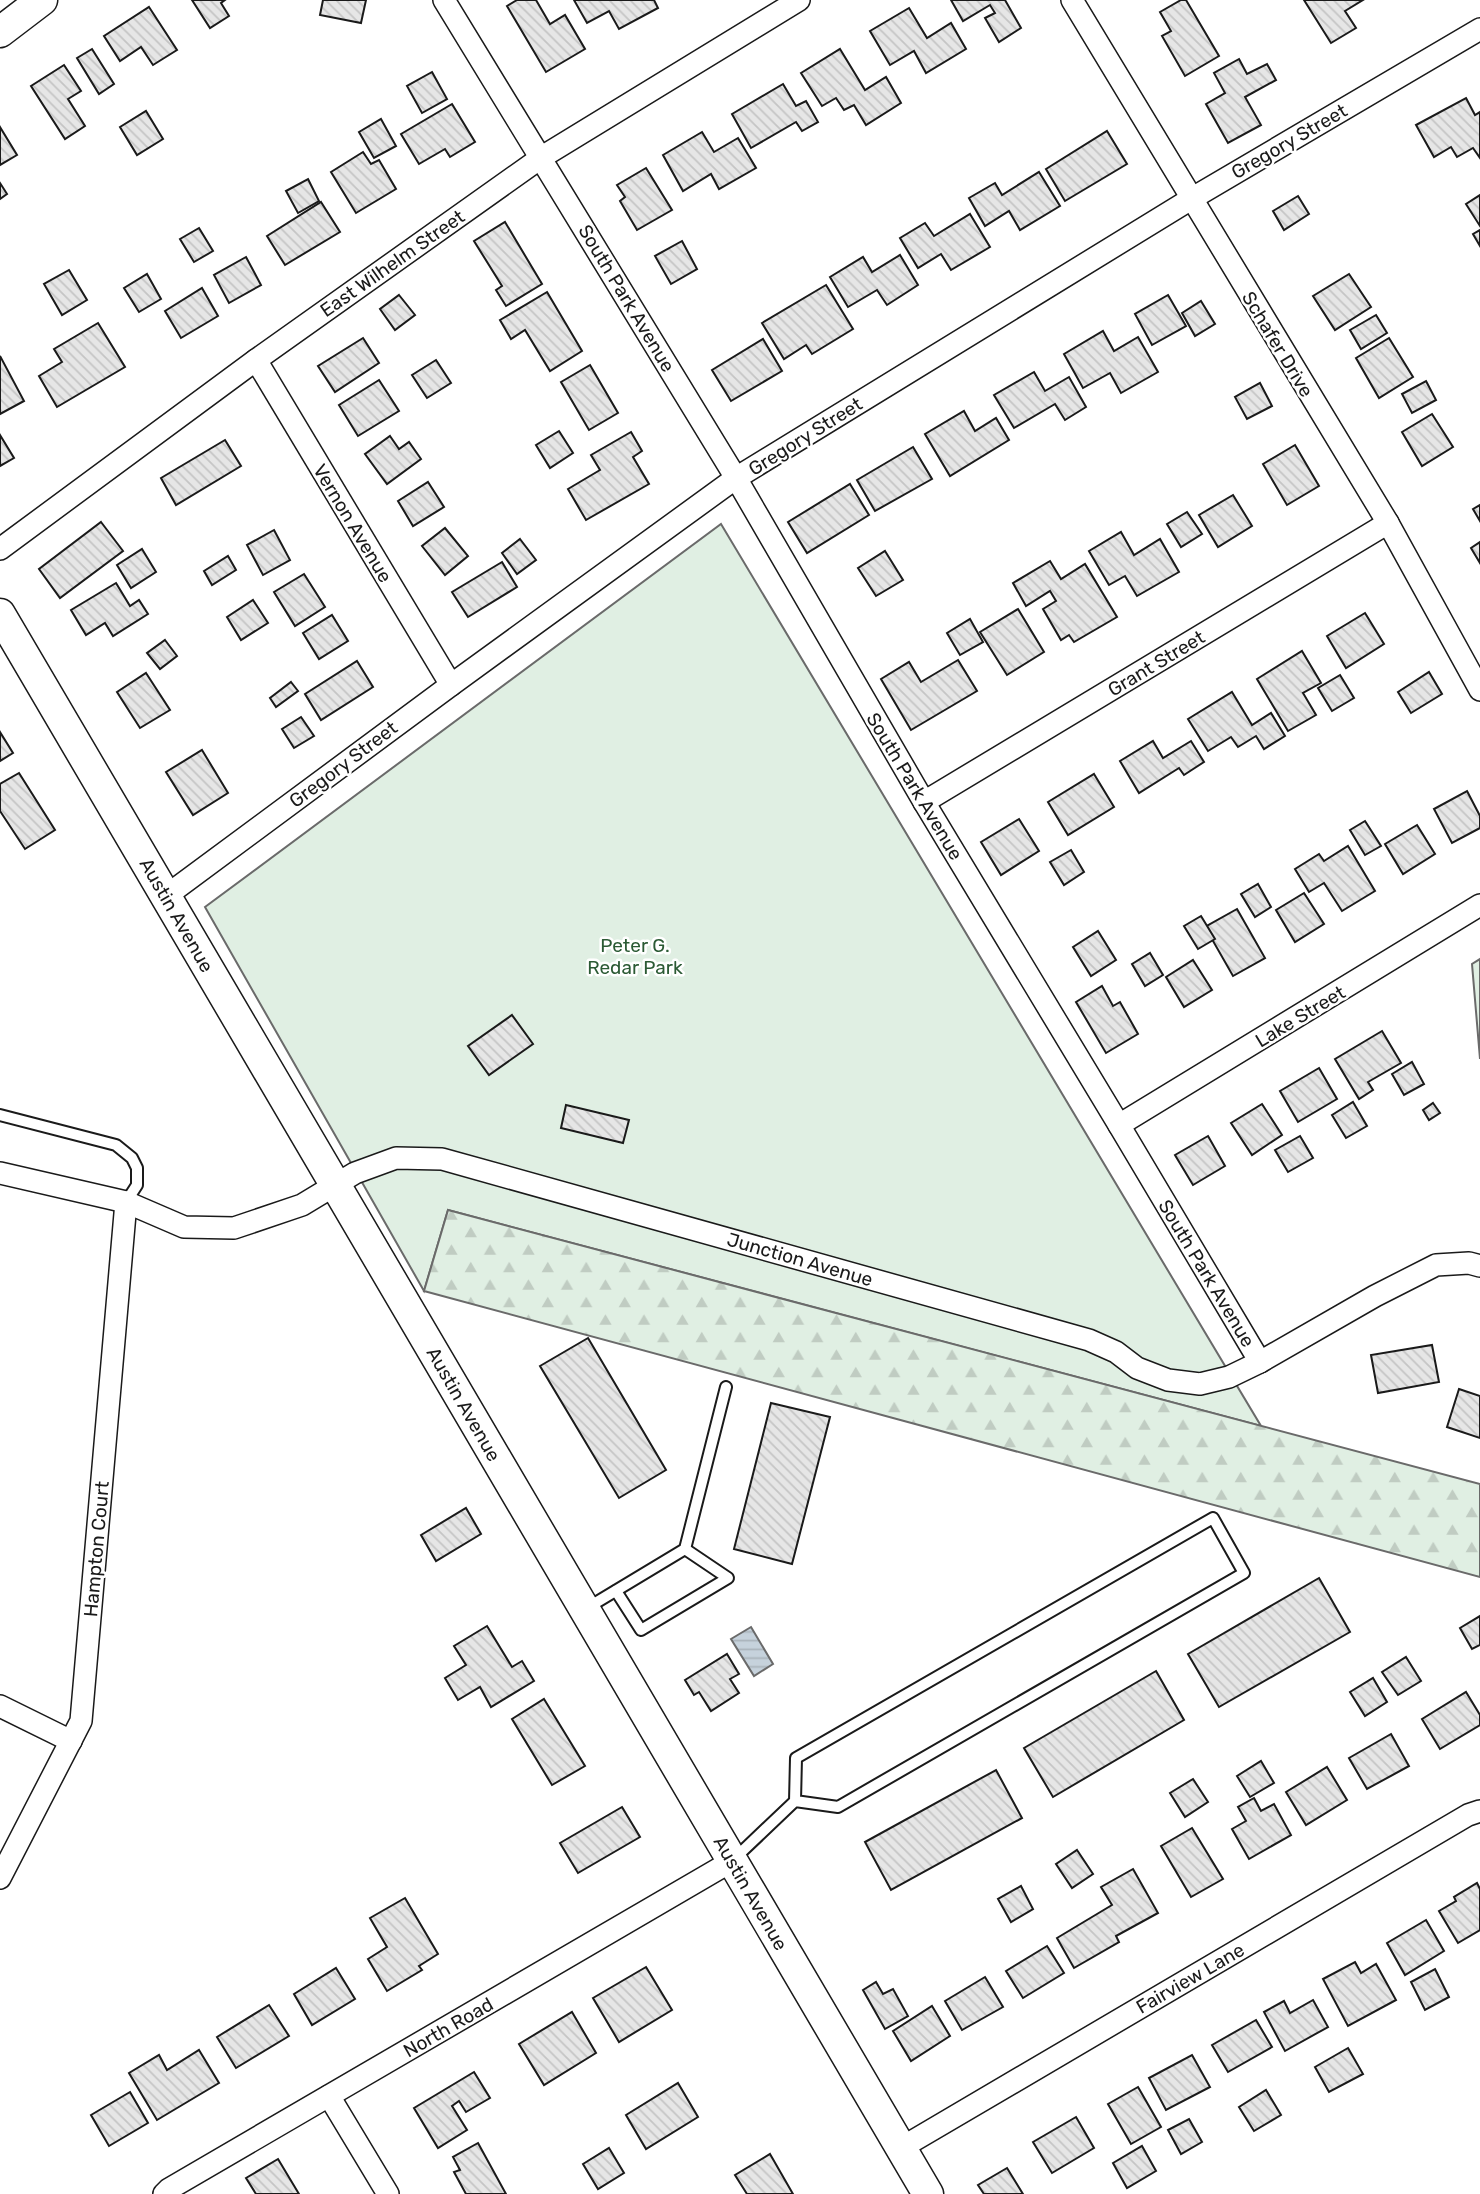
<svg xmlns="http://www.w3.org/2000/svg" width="1480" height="2194" viewBox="0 0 1480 2194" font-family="Rubik,sans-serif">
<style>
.green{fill:#e0efe3;stroke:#6a6a6a;stroke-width:2}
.forest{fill:url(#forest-firs);stroke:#6a6a6a;stroke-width:2}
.water{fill:url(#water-rules);stroke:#6a6a6a;stroke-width:2}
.building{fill:url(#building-back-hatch);stroke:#1a1a1a;stroke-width:2}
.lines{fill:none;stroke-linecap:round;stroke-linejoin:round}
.lane-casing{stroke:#1a1a1a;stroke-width:14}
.street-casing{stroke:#1a1a1a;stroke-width:24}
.secondary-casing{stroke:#1a1a1a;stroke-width:33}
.lane{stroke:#fff;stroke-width:10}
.street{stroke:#fff;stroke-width:21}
.secondary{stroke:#fff;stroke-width:30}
.labels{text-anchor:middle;stroke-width:5;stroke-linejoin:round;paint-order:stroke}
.street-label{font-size:19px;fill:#1a1a1a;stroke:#fff}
.park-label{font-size:19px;fill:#2b5a34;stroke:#fff}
</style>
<defs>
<pattern id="forest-firs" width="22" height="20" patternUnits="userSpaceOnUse" patternTransform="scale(1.75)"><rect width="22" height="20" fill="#e0efe3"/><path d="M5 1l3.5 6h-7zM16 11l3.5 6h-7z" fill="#c0ccc2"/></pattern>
<pattern id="water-rules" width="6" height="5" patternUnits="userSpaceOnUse" patternTransform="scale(1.75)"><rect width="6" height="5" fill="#c6d2dc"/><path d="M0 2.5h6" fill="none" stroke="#aab4bc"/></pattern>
<pattern id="building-back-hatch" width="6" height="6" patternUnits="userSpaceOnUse" patternTransform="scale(1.75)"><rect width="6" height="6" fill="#e6e6e6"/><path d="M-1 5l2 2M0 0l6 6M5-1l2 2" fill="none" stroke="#c5c5c5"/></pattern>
</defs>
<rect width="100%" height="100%" fill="#fff"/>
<g class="green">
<polygon points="721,524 1261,1426 448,1210 424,1291 205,907"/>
<polygon points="1480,959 1480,1059 1472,964"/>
</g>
<polygon class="forest" points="448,1210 1480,1484 1480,1577 424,1291"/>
<polygon class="water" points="751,1627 773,1664 754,1676 731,1639"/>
<g class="building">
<polygon points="192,0 225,0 221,3 229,16 210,28"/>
<polygon points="323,0 366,0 361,23 320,15"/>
<polygon points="517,0 536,0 550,24 565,15 585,49 546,72 507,6"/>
<polygon points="574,0 654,0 658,8 619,29 609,11 587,23"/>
<polygon points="951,0 1005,0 1021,28 999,42 985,18 995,13 990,5 963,21"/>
<polygon points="1181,0 1186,0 1219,56 1185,76 1162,36 1171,31 1160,12"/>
<polygon points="1304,0 1363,0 1345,11 1356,28 1331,43"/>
<polygon points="149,7 177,50 153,65 141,47 120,61 104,36"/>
<polygon points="909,8 927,38 951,23 966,49 926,73 914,51 890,65 870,31"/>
<polygon points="92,49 114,84 99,94 77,58"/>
<polygon points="840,49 865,90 886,77 901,103 866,125 854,105 844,110 836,98 822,106 801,73"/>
<polygon points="1239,59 1247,74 1267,64 1276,80 1245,97 1261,125 1228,143 1206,104 1225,93 1214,73"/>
<polygon points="64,65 81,91 68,99 85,126 65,139 31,86"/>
<polygon points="432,72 447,99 422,113 407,86"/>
<polygon points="783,84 796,106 806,101 818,122 802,131 796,122 751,148 732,114"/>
<polygon points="1466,98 1475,115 1480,112 1480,158 1473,148 1457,157 1451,147 1434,157 1416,125"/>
<polygon points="452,104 475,142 450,157 445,149 419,164 401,134"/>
<polygon points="146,111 163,139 137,155 120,127"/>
<polygon points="381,119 396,146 374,158 359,132"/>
<polygon points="0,127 17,155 0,165"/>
<polygon points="1107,131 1127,164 1065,201 1046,169"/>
<polygon points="702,132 714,152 738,138 756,168 719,189 711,174 683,191 663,155"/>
<polygon points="363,152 371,164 379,160 396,189 356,213 331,172"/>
<polygon points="646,168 672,210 637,230 620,201 625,197 617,185"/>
<polygon points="1039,172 1060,206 1020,230 1009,211 985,226 969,198 995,183 1002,195"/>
<polygon points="308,179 319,201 298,213 286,191"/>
<polygon points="0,183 7,194 0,199"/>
<polygon points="1480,195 1480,226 1466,204"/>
<polygon points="1298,196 1309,214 1284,230 1273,211"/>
<polygon points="321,202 340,232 285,265 267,236"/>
<polygon points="970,214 990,247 951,270 941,254 918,268 900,238 925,223 934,236"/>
<polygon points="505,222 542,284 506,306 496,290 502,286 474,241"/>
<polygon points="199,228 213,251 194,262 180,239"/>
<polygon points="1480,230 1480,246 1473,234"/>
<polygon points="682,241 697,269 671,284 655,256"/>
<polygon points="900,255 918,285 887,305 877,290 848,307 830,277 863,257 872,272"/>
<polygon points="246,257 261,285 229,303 214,275"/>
<polygon points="69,270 87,300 62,315 44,284"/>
<polygon points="147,274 161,299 139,312 124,288"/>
<polygon points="1349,274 1371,307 1335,330 1313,296"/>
<polygon points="826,285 853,329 812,354 806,345 784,359 762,323"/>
<polygon points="202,288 218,316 181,338 165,311"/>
<polygon points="547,292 582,351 550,371 525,330 511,339 500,320"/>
<polygon points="399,295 415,315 395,330 380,309"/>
<polygon points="1168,295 1186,326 1152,345 1135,314"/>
<polygon points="1201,301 1215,324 1195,336 1182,313"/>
<polygon points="1376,315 1387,333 1361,349 1350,330"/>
<polygon points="98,323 125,367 57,407 39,376 62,362 54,349"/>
<polygon points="1103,331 1114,351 1138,337 1158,372 1121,393 1110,373 1083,388 1064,354"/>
<polygon points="363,338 379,363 335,392 318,366"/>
<polygon points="1389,338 1413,377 1379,398 1356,358"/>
<polygon points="763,339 782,371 731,401 712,370"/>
<polygon points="0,356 24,401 0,414"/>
<polygon points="436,360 451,383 427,398 412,375"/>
<polygon points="590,365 618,413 589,430 561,382"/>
<polygon points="1034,372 1045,391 1069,377 1086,407 1065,420 1055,404 1014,428 994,395"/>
<polygon points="379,380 399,411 358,436 339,405"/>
<polygon points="1426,381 1436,400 1412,413 1402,394"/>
<polygon points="1260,383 1272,406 1247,419 1235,397"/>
<polygon points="964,411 975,431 996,418 1009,440 950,476 925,434"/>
<polygon points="1432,414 1453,447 1422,466 1402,432"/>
<polygon points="559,431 573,453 550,468 536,445"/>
<polygon points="631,432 642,451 633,457 649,484 586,520 568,489 600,470 591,455"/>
<polygon points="0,435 14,458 0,466"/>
<polygon points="390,436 399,449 409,442 421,459 387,484 365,454"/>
<polygon points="225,440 241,466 176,505 161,478"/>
<polygon points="1295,445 1319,486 1287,505 1263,464"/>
<polygon points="913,447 932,479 875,511 857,480"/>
<polygon points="428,482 444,507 413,526 398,501"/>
<polygon points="850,484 869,515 807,553 788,522"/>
<polygon points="1233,495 1252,526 1218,547 1199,515"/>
<polygon points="1480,505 1480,521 1473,509"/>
<polygon points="1187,512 1202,534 1181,547 1167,524"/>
<polygon points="101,522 123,551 60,598 39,569"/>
<polygon points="445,528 468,556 445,575 422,546"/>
<polygon points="274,530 290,560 263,575 247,545"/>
<polygon points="1121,532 1134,555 1160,539 1179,572 1137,596 1125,576 1109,585 1089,551"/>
<polygon points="520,539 536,560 517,574 502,553"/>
<polygon points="1480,542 1480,563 1471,548"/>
<polygon points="142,549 156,572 131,588 117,565"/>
<polygon points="885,551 903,580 876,596 858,568"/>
<polygon points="228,556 236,570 212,585 204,571"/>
<polygon points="1050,561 1061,579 1085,564 1117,617 1074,642 1069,635 1061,640 1043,609 1056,601 1050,591 1026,606 1013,583"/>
<polygon points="502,562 517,587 468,617 452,592"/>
<polygon points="304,574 325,607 295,626 274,592"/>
<polygon points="116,583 130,606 139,600 148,614 113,636 105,623 86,635 71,610"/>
<polygon points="253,600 268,623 241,640 227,617"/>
<polygon points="1018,609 1044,652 1007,675 980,632"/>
<polygon points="1365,613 1384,644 1346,668 1327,636"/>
<polygon points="332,615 348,641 319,659 303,633"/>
<polygon points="970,619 983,642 960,655 947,633"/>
<polygon points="165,640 177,656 160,669 147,653"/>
<polygon points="1302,651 1321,683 1303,693 1316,715 1288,731 1257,679"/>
<polygon points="958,660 977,691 911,730 881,679 909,662 921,682"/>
<polygon points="357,661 373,687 321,720 305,694"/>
<polygon points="1429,672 1442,694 1411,713 1398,692"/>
<polygon points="146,673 170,710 140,728 117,692"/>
<polygon points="1340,675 1354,698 1332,711 1318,688"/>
<polygon points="291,682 298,691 276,707 270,698"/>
<polygon points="1232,692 1252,725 1271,713 1285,736 1264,749 1256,736 1238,747 1231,737 1208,751 1188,719"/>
<polygon points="301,717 314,736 294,748 282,729"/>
<polygon points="0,732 13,753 0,761"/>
<polygon points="1153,741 1163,758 1191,741 1204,762 1184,775 1179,768 1139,793 1120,761"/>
<polygon points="202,750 228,793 193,815 166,772"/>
<polygon points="19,773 55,830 25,849 0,811 0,784"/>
<polygon points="1094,774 1114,807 1068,835 1048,802"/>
<polygon points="1467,791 1480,816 1480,828 1452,843 1434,809"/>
<polygon points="1019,819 1039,851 1001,875 981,842"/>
<polygon points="1365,821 1381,846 1365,855 1350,830"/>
<polygon points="1417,825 1435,854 1403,874 1385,844"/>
<polygon points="1348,846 1375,891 1342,911 1324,883 1309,892 1295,869 1319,854 1324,861"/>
<polygon points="1071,850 1084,872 1064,885 1050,862"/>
<polygon points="1258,884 1271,907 1255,917 1241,894"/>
<polygon points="1304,893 1324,924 1295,942 1276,910"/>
<polygon points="1237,909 1265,958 1233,976 1205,927"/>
<polygon points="1201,916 1215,939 1198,949 1184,926"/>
<polygon points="1098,931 1116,960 1091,976 1073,947"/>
<polygon points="1150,953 1163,975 1145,986 1132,964"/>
<polygon points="1193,960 1212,990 1184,1007 1166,977"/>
<polygon points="1102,986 1113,1006 1120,1002 1138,1034 1106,1053 1076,1002"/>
<polygon points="512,1015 533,1044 489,1075 468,1046"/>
<polygon points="1382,1031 1401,1063 1368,1082 1373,1090 1359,1099 1335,1059"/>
<polygon points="1412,1062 1424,1084 1404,1095 1392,1074"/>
<polygon points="1319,1068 1337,1099 1298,1122 1280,1091"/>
<polygon points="1353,1102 1367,1126 1346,1138 1332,1115"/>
<polygon points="1433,1103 1440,1113 1429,1120 1423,1110"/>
<polygon points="1262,1104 1282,1135 1252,1155 1231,1123"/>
<polygon points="566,1105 629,1120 623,1143 561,1128"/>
<polygon points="1208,1136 1225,1166 1193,1185 1175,1155"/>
<polygon points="1300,1136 1313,1158 1288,1172 1275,1150"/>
<polygon points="588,1338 666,1470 619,1498 540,1366"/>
<polygon points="1432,1345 1439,1382 1378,1393 1371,1355"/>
<polygon points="1459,1389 1480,1396 1480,1438 1447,1427"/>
<polygon points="771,1403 830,1417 792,1564 734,1549"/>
<polygon points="466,1508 481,1534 436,1561 421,1535"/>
<polygon points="1319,1578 1350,1632 1219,1707 1188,1654"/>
<polygon points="1480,1616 1480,1645 1472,1649 1460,1628"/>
<polygon points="487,1626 512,1667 522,1661 534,1681 491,1707 480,1687 458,1700 445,1678 466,1665 454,1646"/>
<polygon points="727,1654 739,1674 730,1679 739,1693 711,1711 699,1692 694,1695 685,1680"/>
<polygon points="1406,1657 1421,1681 1398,1695 1382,1672"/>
<polygon points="1156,1671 1184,1720 1053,1797 1024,1748"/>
<polygon points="1373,1678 1387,1702 1365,1716 1350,1692"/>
<polygon points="1466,1692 1480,1715 1480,1725 1440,1749 1422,1719"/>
<polygon points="544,1699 585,1766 552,1785 512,1719"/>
<polygon points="1391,1734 1409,1766 1367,1789 1349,1758"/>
<polygon points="1261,1761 1274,1783 1250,1797 1237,1776"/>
<polygon points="1327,1767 1347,1800 1306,1825 1286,1792"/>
<polygon points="996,1770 1022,1818 891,1890 865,1842"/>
<polygon points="1193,1779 1208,1802 1185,1817 1170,1793"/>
<polygon points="1254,1798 1261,1811 1274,1804 1291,1835 1249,1859 1232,1829 1246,1821 1238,1807"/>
<polygon points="622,1807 640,1837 578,1873 560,1843"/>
<polygon points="1192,1828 1223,1879 1191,1897 1161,1846"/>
<polygon points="1077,1850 1093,1874 1072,1888 1056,1864"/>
<polygon points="1133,1869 1158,1913 1116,1936 1119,1942 1074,1968 1057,1938 1112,1905 1101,1887"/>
<polygon points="1477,1883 1480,1889 1480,1930 1458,1943 1439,1911 1456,1901 1454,1897"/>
<polygon points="1021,1886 1033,1909 1011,1922 998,1899"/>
<polygon points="405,1898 438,1954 419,1966 422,1970 387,1991 368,1959 387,1947 370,1918"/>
<polygon points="1426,1920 1444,1951 1405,1975 1387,1943"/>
<polygon points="1047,1946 1064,1973 1023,1998 1006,1971"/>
<polygon points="1355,1962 1361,1973 1376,1964 1396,2000 1348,2026 1323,1979"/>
<polygon points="646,1967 672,2010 619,2042 593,1998"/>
<polygon points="336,1968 355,1999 312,2025 294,1994"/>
<polygon points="1435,1969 1449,1997 1425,2010 1411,1982"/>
<polygon points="985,1977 1003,2007 962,2030 945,2001"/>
<polygon points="876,1982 883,1994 893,1989 908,2016 885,2029 863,1990"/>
<polygon points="1313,2000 1328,2027 1285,2051 1264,2012 1284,2001 1290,2013"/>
<polygon points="269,2005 289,2036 236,2068 217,2037"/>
<polygon points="932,2006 950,2036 911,2061 893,2031"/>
<polygon points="572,2012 596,2053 544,2085 519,2044"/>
<polygon points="1256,2020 1272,2047 1228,2072 1212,2045"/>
<polygon points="1348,2048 1363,2074 1329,2092 1315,2067"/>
<polygon points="199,2050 219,2083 157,2120 129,2073 159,2055 167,2070"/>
<polygon points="1192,2055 1210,2087 1166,2110 1149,2078"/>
<polygon points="474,2072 490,2098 466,2112 459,2101 452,2106 467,2130 438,2148 414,2108"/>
<polygon points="678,2083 698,2117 646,2149 626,2115"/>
<polygon points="1138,2087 1161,2127 1131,2144 1108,2104"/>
<polygon points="1266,2090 1281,2115 1254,2131 1239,2107"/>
<polygon points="130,2092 148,2123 109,2146 91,2115"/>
<polygon points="1076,2117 1094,2148 1052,2173 1033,2142"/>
<polygon points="1189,2119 1202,2142 1181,2154 1168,2130"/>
<polygon points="478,2143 506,2194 466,2194 454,2172 460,2170 453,2157"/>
<polygon points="1142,2146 1156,2171 1127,2188 1113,2163"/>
<polygon points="609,2148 624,2173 598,2189 583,2164"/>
<polygon points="770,2154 793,2194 747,2194 735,2175"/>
<polygon points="278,2159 299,2194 256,2194 246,2178"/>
<polygon points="1007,2168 1023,2194 984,2194 978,2185"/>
</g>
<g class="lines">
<defs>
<g id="lane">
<polyline points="0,1115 116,1145 132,1158 137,1168 137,1185 126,1202"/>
<polyline points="616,1591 641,1630 728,1578 685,1549"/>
<polyline points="587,1608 685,1549 726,1387"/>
<polyline points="734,1859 795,1801 796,1758 1213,1518 1244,1573 838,1807 795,1801"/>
</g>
<g id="street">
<polyline points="444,0 736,478 924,802 1119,1125 1260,1362"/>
<polyline points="1072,0 1388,523 1480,690"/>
<polyline points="256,360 451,685"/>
<polyline points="0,549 256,360 542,157 799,0"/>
<polyline points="924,802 1388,523"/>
<polyline points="166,896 451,685 736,478 1191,199 1480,29"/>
<polyline points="1119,1125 1480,905"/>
<polyline points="0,1173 126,1202 184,1227 234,1228 302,1205 355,1173 396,1158 442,1159 1089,1340 1116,1352 1137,1368 1168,1380 1200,1384 1229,1377 1260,1362 1375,1296 1436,1265 1469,1263 1480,1266"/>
<polyline points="0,1706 71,1741"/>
<polyline points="0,1878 81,1721 126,1202"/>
<polyline points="329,2096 388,2194"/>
<polyline points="901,2148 1468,1815 1480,1811"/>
<polyline points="164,2194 169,2189 732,1861"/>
</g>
<g id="secondary">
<polyline points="0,32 42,0"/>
<polyline points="0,614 928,2194"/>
</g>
</defs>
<use href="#lane" class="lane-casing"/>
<use href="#street" class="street-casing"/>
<use href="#secondary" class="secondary-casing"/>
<use href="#lane" class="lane"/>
<use href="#street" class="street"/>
<use href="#secondary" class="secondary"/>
</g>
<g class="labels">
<g class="street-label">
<text transform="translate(1289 141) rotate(-30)" y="7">Gregory Street</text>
<text transform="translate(392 263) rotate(-35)" y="7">East Wilhelm Street</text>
<text transform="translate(627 298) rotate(59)" y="7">South Park Avenue</text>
<text transform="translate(1278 344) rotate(59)" y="7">Schafer Drive</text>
<text transform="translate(805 436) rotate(-32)" y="7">Gregory Street</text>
<text transform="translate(353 523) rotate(59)" y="7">Vernon Avenue</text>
<text transform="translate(1156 663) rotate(-31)" y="7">Grant Street</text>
<text transform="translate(343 764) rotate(-37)" y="7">Gregory Street</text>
<text transform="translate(915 786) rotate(59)" y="7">South Park Avenue</text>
<text transform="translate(177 915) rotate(60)" y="7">Austin Avenue</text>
<text transform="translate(1300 1016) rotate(-31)" y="7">Lake Street</text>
<text transform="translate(800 1259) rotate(16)" y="7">Junction Avenue</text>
<text transform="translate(1207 1273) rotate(59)" y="7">South Park Avenue</text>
<text transform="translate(464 1404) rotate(60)" y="7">Austin Avenue</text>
<text transform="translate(96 1549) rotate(-85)" y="7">Hampton Court</text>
<text transform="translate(751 1893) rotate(60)" y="7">Austin Avenue</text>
<text transform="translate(1190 1978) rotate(-30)" y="7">Fairview Lane</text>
<text transform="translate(448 2027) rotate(-30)" y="7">North Road</text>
</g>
<g class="park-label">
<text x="635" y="952">Peter G.<tspan x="635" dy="22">Redar Park</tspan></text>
</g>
</g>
</svg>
